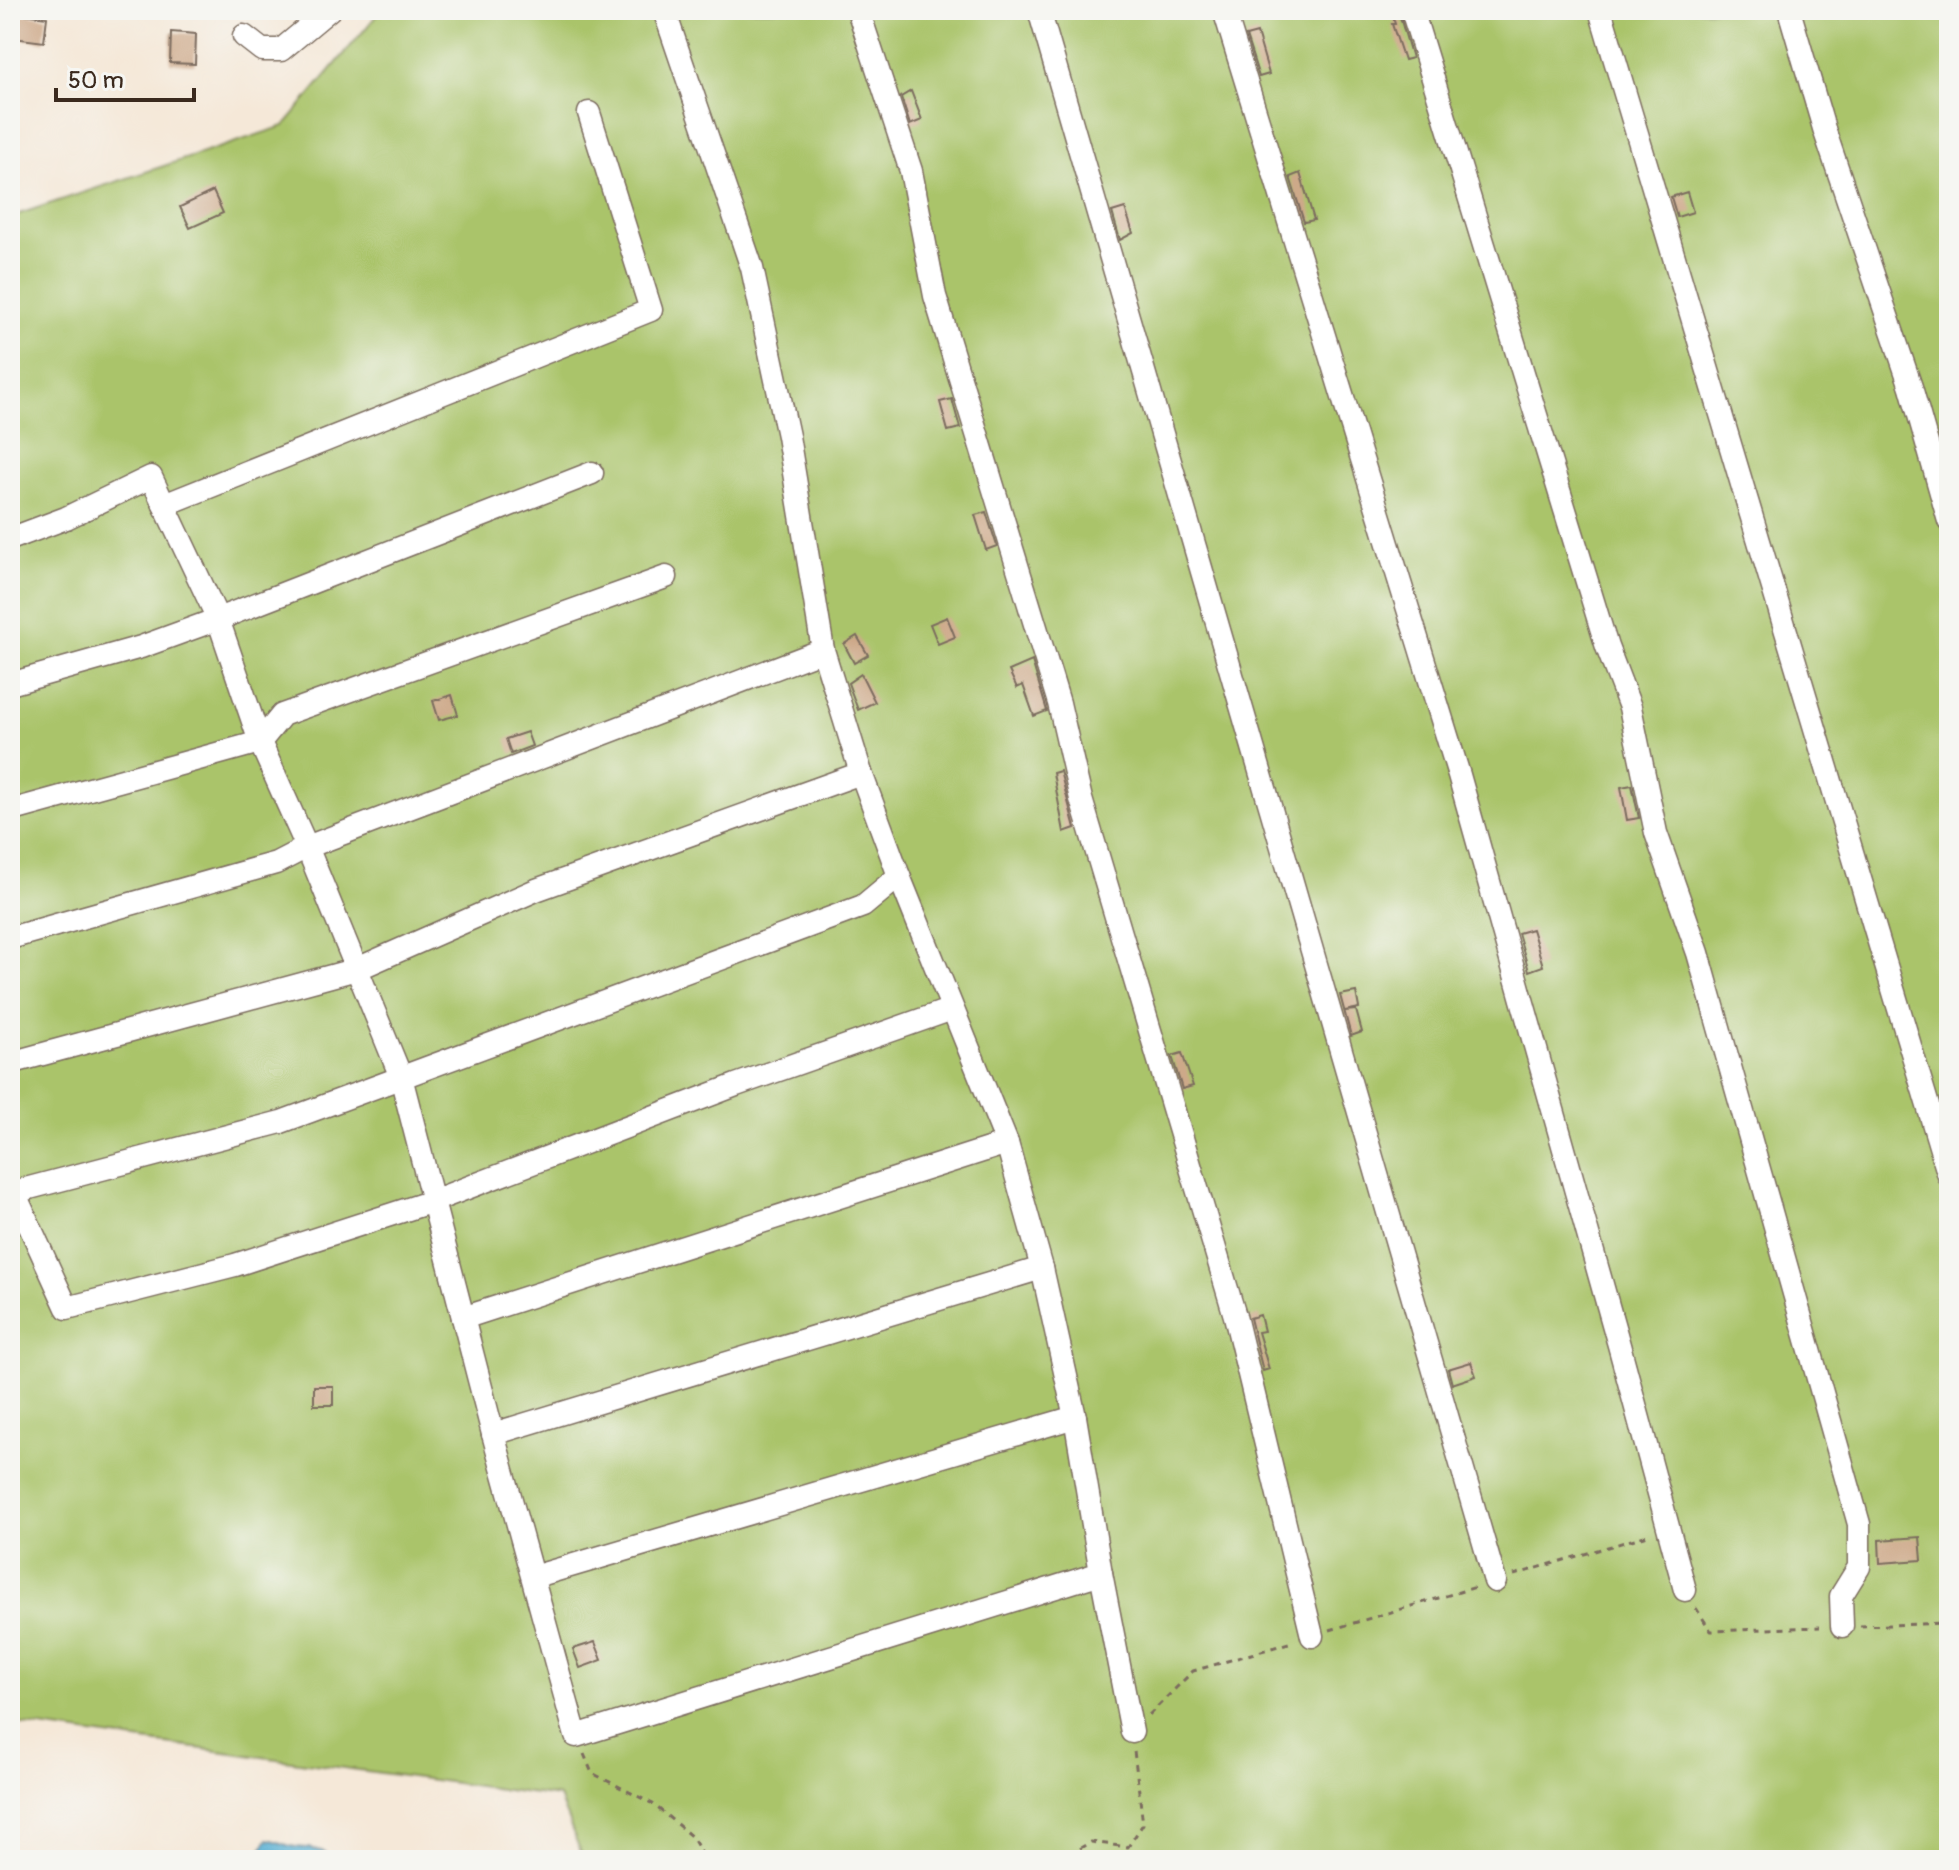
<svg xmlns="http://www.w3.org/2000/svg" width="1959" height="1870" viewBox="0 0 1959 1870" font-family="Pangolin,sans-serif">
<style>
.green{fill:#aac46a;stroke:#727744;stroke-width:2}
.water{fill:#56afd3;stroke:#486c78;stroke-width:2}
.building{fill:#cda989}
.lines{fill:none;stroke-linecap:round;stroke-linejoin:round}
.minor-casing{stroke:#7c6c5f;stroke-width:25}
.path{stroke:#7c6c5f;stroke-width:3;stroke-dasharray:6 6;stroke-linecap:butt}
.minor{stroke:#fff;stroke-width:22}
</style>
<rect width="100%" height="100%" fill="#f6f6f2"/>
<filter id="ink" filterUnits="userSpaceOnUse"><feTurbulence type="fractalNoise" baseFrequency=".0125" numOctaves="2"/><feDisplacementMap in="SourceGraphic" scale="16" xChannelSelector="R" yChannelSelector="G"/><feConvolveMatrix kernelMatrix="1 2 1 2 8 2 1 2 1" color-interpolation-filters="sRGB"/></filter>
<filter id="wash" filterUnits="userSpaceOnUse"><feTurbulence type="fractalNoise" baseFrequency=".006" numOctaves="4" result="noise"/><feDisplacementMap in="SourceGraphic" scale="32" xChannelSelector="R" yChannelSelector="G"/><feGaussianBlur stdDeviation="1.8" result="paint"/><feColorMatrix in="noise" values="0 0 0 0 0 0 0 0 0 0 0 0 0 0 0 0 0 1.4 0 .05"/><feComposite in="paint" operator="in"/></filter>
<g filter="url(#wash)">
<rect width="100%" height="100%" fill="#f5e8d8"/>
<polygon class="green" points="381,10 1949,10 1949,1860 584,1860 559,1797 10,1723 10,217 284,126"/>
<path class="water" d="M268,1839C276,1840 280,1843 287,1845C301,1850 309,1845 326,1853L324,1860H254Z"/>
<g id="blocks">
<g class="building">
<polygon points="1391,10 1398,10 1412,58 1404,60 1392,24 1395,24"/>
<polygon points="16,13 47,17 44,42 13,38"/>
<polygon points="171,32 196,34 195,64 170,63"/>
<polygon points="1257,33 1269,74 1259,77 1246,36"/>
<polygon points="911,91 922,120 910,125 901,97"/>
<polygon points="1300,173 1314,220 1304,222 1290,177"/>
<polygon points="213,191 223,213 190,228 180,207"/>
<polygon points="1687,192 1693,212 1677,217 1671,197"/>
<polygon points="1125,208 1133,233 1120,240 1112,212"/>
<polygon points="952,399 960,428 948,431 940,402"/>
<polygon points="986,512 997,546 986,550 975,515"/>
<polygon points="947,617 955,637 938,644 930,624"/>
<polygon points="857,636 868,655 854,663 844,644"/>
<polygon points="1032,661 1047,711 1034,716 1023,685 1017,688 1009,671"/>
<polygon points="861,674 875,702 858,710 848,683"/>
<polygon points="452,695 458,715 439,720 433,701"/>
<polygon points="527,732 532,746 511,754 506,739"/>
<polygon points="1060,771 1075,828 1064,832 1053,773"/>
<polygon points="1632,785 1639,818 1627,820 1621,787"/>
<polygon points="1532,929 1543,966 1529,971 1518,933"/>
<polygon points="1356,992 1359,1008 1345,1011 1356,1010 1362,1032 1351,1036 1340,995"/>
<polygon points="1182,1053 1193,1086 1182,1089 1172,1056"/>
<polygon points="1260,1315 1264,1331 1258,1332 1269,1369 1263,1371 1250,1318"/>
<polygon points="1471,1362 1476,1376 1452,1384 1448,1369"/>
<rect x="314" y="1386" width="19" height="19"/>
<polygon points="1920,1537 1922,1560 1880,1563 1879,1540"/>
<polygon points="595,1642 602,1660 580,1668 573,1649"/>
</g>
</g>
</g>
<g filter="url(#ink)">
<use href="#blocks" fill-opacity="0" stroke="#7c6c5f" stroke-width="2"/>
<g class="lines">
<defs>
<g id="minor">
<polyline points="664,10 752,268 788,436 823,650"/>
<polyline points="858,10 911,171 935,296 1059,703 1081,799 1235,1316 1312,1636"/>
<polyline points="1039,10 1495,1581"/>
<polyline points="1224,10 1459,775 1619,1345 1685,1590"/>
<polyline points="1412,10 1607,647 1630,707 1656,833 1698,953 1859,1524 1859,1567 1841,1596 1842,1626"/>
<polyline points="1600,10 1949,1176"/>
<polyline points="1789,10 1825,132 1911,387 1949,521"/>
<polyline points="244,36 262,50 281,50 329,10"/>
<polyline points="164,505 651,310 589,113"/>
<polyline points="10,539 66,518 151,477 218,619 592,473"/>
<polyline points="10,684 141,647 218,619 260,742 307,847 276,863 10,938"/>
<polyline points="861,773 899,876 863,906 281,1122 14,1192 67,1308 235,1265 433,1201 736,1085 952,1009"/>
<polyline points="10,811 260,742 282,715 666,577"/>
<polyline points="899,876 1007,1143 1042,1268 1075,1417 1101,1573 1132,1732"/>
<polyline points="10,1063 357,969 536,890 861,773 823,650 307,847 401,1077 493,1434 576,1736 1101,1573"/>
<polyline points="463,1318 1007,1143"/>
<polyline points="493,1434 1042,1268"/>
<polyline points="533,1577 1075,1417"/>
</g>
</defs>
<use href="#minor" class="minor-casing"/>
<g class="path">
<polyline points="1514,1575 1648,1535"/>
<polyline points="1696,1608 1711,1631 1820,1627"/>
<polyline points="1860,1626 1949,1623"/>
<polyline points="1330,1630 1476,1587"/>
<polyline points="1149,1715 1193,1671 1292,1642"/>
<polyline points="584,1754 592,1773 653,1804 692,1837 706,1860"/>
<polyline points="1059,1860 1091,1842 1128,1847 1143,1824 1134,1751"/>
</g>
<use href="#minor" class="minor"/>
</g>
</g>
<rect width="1959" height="1870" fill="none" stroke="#f6f6f2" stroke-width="40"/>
<path d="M56 88v12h138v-12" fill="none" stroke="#3b2a1e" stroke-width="4"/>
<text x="68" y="88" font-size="24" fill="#3b2a1e" stroke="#f6f6f2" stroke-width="6" paint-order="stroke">50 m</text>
</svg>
